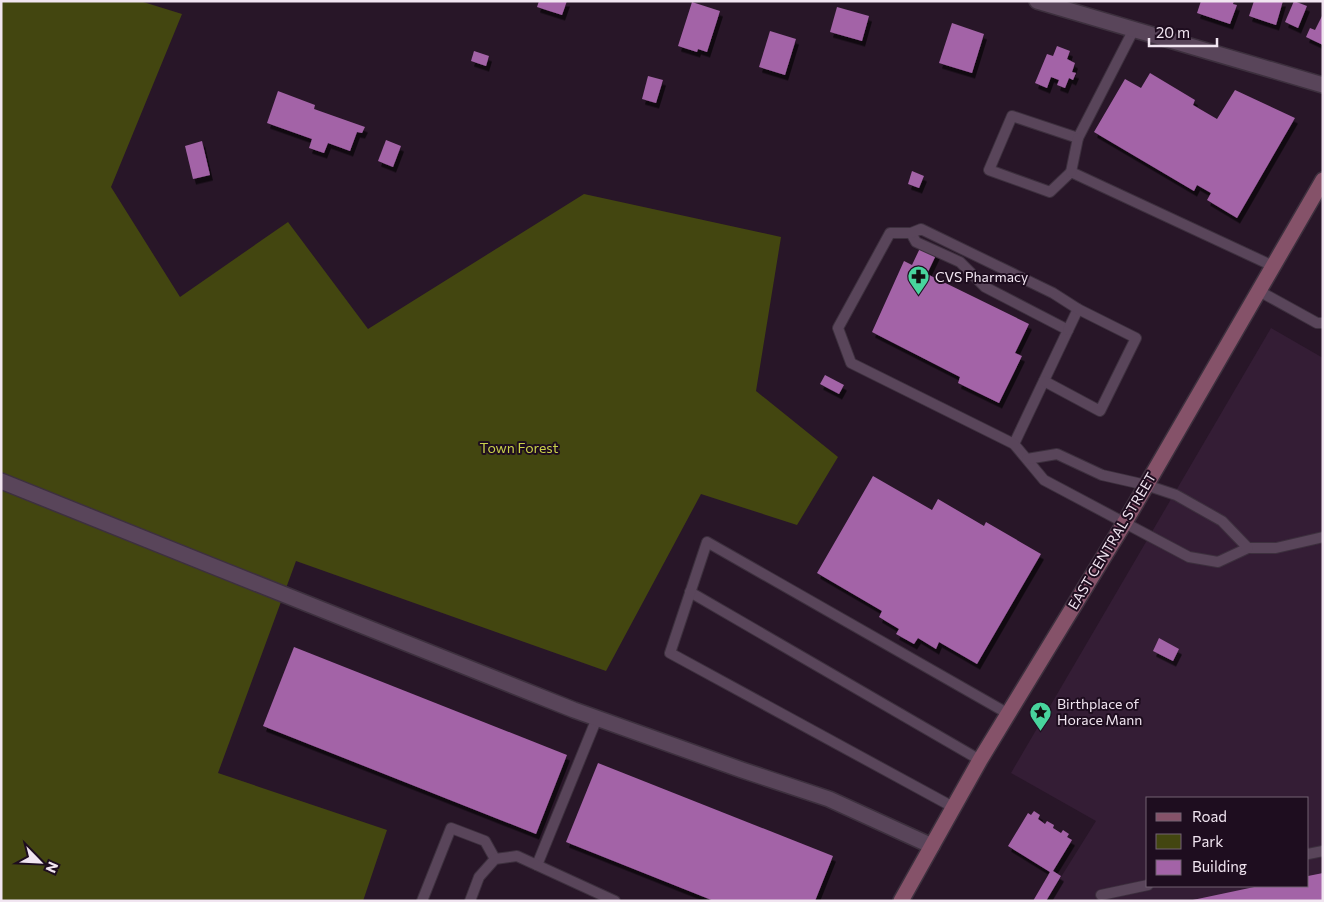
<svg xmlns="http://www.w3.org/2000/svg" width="1324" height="902" viewBox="0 0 1324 902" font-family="Commissioner,sans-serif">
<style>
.built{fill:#341d35;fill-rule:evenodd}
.green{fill:#434610}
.building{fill:#a363a7;filter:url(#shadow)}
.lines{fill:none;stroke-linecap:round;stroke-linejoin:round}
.service-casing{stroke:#3d303e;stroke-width:12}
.minor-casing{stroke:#3d303e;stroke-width:18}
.secondary-casing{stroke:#3d303e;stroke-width:18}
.service{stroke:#59455a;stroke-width:10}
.minor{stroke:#59455a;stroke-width:15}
.secondary{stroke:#855269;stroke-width:15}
.labels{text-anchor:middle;stroke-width:4;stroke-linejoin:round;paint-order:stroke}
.poi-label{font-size:14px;fill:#f1e5f1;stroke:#1e0d1f;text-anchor:start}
.park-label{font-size:14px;fill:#c9d04b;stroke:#1e0d1f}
.street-label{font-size:14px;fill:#f1e5f1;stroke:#1e0d1f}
</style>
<defs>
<filter id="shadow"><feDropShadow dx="3" dy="5.5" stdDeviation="0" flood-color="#0009"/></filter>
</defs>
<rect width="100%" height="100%" fill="#281628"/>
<path class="built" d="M1271,328L1323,358V901H1046L1096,821L1011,773ZM1148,798H1308V886H1148Z"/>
<polygon class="green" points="1,1 140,1 182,14 111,187 180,297 288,222 368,329 584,194 781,237 756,391 838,457 797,525 701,494 606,671 296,561 218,773 387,830 363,901 1,901"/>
<g class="building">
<polygon points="539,1 567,1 562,15 537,7"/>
<polygon points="1201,1 1234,1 1233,4 1237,5 1230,24 1197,13"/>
<polygon points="1254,1 1283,1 1276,25 1249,16"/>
<polygon points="1294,1 1307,6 1298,28 1285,22"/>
<polygon points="692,2 720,11 707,52 698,49 697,52 678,46"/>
<polygon points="837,7 869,16 862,41 830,32"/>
<polygon points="1323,14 1323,45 1306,37 1310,28 1315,30"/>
<polygon points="952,23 984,34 972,73 939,63"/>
<polygon points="770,31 796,39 785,75 759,67"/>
<polygon points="1057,46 1070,51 1067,59 1075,63 1072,72 1076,73 1073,80 1069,78 1065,88 1057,85 1059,80 1051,77 1047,88 1035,83 1047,54 1053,56"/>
<polygon points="474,51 489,56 486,66 471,61"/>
<polygon points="1150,73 1195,100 1193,105 1217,119 1235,90 1295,118 1237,218 1207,200 1211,193 1197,185 1194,191 1094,132 1125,79 1141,88"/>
<polygon points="648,76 663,80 656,103 642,99"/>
<polygon points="278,91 315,105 314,109 365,127 362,133 357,132 350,151 328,143 324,153 309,148 312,139 267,123"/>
<polygon points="386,140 401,146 393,167 378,161"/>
<polygon points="202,141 210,175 193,179 185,146"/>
<polygon points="912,171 924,176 919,188 908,184"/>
<polygon points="921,246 937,253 927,274 1029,324 1015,353 1022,356 999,403 958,383 960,377 872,332 904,261 912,265"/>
<polygon points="825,375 844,385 839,394 820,384"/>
<polygon points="873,476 932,510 938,499 984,526 986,522 1041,554 977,664 939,642 936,649 918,638 914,644 896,634 899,629 879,617 882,611 817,573"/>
<polygon points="1159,638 1179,649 1173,661 1153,651"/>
<polygon points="294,647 567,755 536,834 263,726"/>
<polygon points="598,763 833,856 815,901 714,901 566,842"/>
<polygon points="1034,811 1040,815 1038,819 1045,824 1047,821 1054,825 1053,828 1061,833 1063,830 1069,834 1067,837 1072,840 1053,871 1061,876 1046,901 1033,901 1050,872 1008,846 1028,813 1031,815"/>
<polygon points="1323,873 1323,901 1188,901 1259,886 1308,886 1308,876"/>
</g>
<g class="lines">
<defs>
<g id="service">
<polyline points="1134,29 1078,138 1012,116 989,170 1050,192 1071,172 1273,266"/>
<polyline points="1071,172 1078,138"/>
<polyline points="911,233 916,242 960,262 985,287 1068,330 1014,444"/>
<polyline points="1259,291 1317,323 1323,323"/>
<polyline points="1068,330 1078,309"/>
<polyline points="1044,381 1100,411 1136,338 1078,309 1053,293 921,229 911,233 890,233 838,328 851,363 1014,444 1044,480 1189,557 1218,562 1248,548 1276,548 1323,537"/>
<polyline points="1027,459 1057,454 1102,475 1146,485 1176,495 1222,521 1248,548"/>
<polyline points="690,592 980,760"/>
<polyline points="953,807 670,653 707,542 1007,713"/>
<polyline points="1308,854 1323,851"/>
<polyline points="537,865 597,718"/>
<polyline points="1101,895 1148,885"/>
<polyline points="422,901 451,828 485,841 495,859"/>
<polyline points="470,901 479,877 495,859 517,856 615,901"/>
</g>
<g id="minor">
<polyline points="1037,1 1323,85"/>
<polyline points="1,481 210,565 574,710 742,770 829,799 932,846"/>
</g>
<polyline id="secondary" points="901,901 980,760 1125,522 1323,180"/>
</defs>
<use href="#service" class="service-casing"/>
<use href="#minor" class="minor-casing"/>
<use href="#secondary" class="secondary-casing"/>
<use href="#service" class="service"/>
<use href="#minor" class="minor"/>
<use href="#secondary" class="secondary"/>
</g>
<defs>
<symbol id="pharmacy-pin" viewBox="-11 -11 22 30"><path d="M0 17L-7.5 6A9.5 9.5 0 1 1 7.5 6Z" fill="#48d49d" stroke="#1e0d1f"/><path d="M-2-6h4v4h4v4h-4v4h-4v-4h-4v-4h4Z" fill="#111"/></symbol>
<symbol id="sight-pin" viewBox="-11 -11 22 30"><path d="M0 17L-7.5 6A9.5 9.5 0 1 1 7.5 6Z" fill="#48d49d" stroke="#1e0d1f"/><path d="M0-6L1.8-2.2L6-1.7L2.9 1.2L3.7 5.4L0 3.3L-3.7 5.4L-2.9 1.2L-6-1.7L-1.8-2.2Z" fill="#111"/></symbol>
</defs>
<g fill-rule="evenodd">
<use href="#pharmacy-pin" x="906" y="264" width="25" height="34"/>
<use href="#sight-pin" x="1028" y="700" width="25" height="34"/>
</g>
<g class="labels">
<g class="poi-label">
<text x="935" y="282">CVS Pharmacy</text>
<text x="1057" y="709">Birthplace of<tspan x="1057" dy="16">Horace Mann</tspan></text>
</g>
<g class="park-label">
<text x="519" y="453">Town Forest</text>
</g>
<g class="street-label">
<text transform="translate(1112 541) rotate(-59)" y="5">EAST CENTRAL STREET</text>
</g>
</g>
<rect width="1324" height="902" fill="none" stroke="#f1e5f1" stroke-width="5"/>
<rect x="1146" y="797" width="162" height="90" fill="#1e0d1f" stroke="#726373"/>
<rect x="1156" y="813" width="25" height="8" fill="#855269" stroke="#726373"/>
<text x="1192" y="822" font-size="15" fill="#f1e5f1">Road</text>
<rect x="1156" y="834" width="25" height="15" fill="#434610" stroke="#726373"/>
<text x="1192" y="847" font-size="15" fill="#f1e5f1">Park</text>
<rect x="1156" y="860" width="25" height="15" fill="#a363a7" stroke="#726373"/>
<text x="1192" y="872" font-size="15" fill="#f1e5f1">Building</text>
<g transform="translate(40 862) rotate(114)" stroke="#1e0d1f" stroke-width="4" paint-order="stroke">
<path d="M0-4L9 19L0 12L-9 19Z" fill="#f1e5f1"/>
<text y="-8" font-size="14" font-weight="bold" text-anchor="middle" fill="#f1e5f1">N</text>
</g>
<path d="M1149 38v8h68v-8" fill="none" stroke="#f1e5f1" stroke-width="2.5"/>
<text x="1156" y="38" font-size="15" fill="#f1e5f1" stroke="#1e0d1f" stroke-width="4" paint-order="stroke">20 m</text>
</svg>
